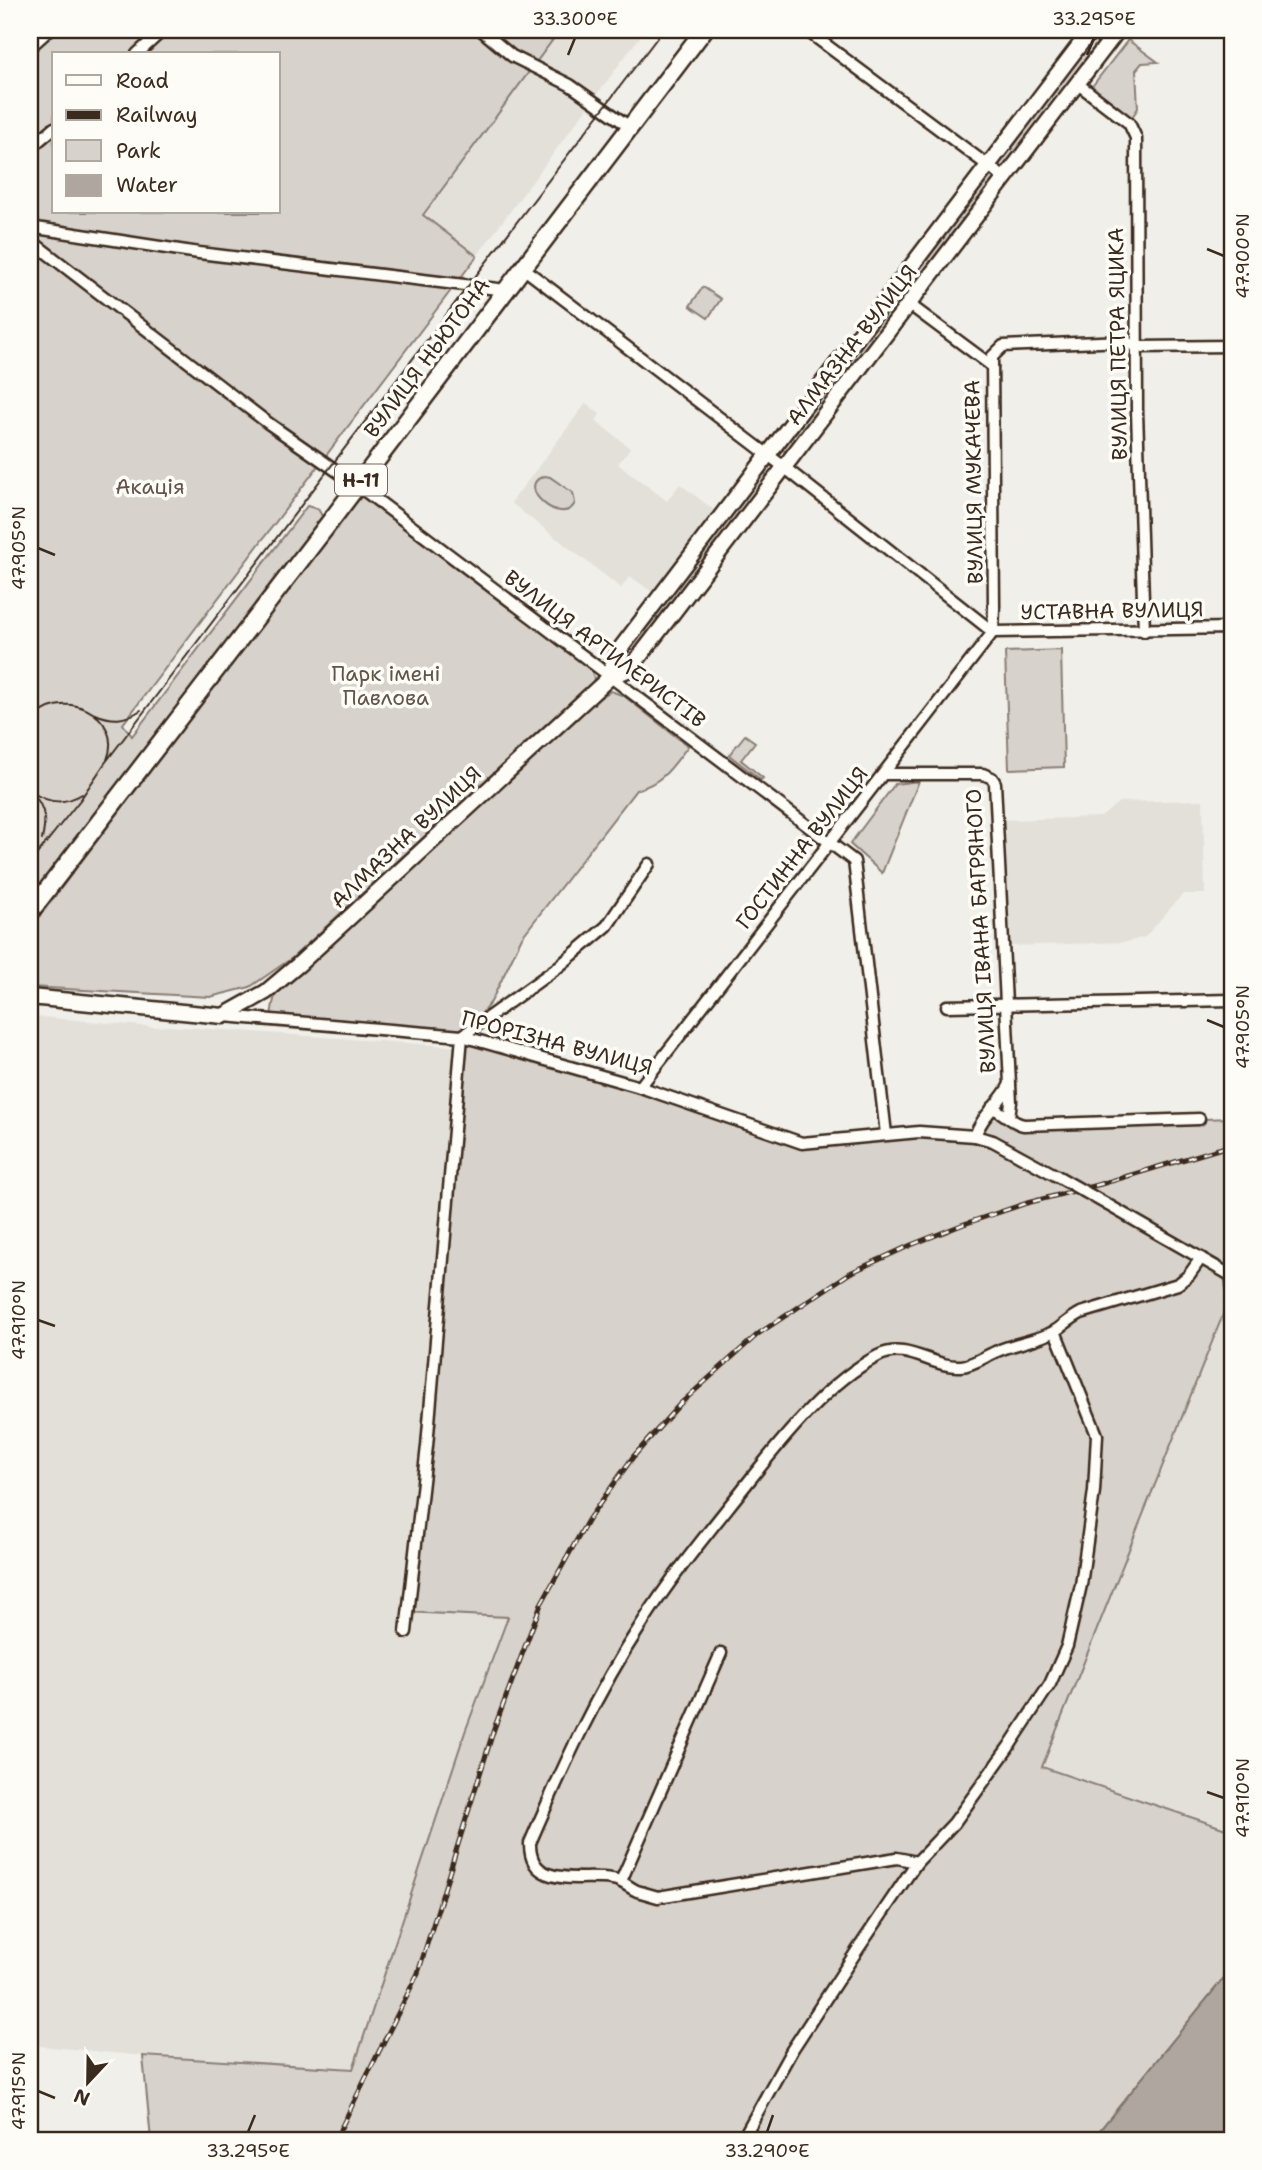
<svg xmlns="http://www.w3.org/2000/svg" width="1262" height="2170" viewBox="0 0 1262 2170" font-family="'Shantell Sans',sans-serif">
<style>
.built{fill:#e3e0da}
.green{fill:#d7d2cc;stroke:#897e75;stroke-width:2;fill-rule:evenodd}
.water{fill:#aea69f;stroke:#80746b;stroke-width:2}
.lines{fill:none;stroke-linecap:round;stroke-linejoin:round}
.street-casing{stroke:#3b2a1e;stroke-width:15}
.secondary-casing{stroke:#3b2a1e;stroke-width:19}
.primary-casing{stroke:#3b2a1e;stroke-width:21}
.street{stroke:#fdfcf7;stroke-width:10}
.secondary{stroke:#fdfcf7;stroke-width:14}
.primary{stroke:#fdfcf7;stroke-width:16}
.tram{stroke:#3b2a1e;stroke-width:2}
.rail-casing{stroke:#3b2a1e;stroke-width:5}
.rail{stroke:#fdfcf7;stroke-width:2.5;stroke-dasharray:8;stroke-linecap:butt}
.street-bridge-casing{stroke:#3b2a1e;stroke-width:15;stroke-linecap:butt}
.street-bridge{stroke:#fdfcf7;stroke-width:10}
.ticks{fill:none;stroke:#3b2a1e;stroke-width:2.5}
.labels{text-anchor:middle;stroke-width:7;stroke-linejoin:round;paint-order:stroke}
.shield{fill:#fdfcf7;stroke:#75695f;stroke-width:2}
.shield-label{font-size:19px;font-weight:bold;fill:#3b2a1e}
.street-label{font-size:21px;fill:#3b2a1e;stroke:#fdfcf7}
.park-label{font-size:21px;fill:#62544a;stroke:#fdfcf7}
.neatline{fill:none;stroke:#3b2a1e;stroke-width:2.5}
.ticks-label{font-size:18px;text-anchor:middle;fill:#3b2a1e}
</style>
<rect width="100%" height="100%" fill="#f1efea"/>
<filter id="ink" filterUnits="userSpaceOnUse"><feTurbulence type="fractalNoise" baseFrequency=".0143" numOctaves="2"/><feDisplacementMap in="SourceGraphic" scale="14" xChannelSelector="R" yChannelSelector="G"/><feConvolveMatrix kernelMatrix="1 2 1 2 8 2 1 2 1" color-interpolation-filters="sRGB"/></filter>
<g filter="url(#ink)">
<g class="built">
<polygon points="560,30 645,30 477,256 423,215"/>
<polygon points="586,403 600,414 596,421 630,448 618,464 667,501 680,484 714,510 652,592 630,576 621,588 511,503"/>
<polygon points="1203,800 1205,894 1183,894 1145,937 1127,942 1010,946 1005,820 1101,817 1119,802"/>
<polygon points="30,1016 154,1027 169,1026 462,1047 427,1446 406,1612 509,1616 465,1732 353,2069 176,2059 30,2045"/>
<polygon points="1232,1292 1232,1831 1042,1767"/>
</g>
<g class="green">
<path d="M30,30H560L423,215L477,256L123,724L132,736L307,506L318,509L325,521L30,903ZM54,54H278V212H54Z"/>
<polygon points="1098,30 1112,30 1006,168 1001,168 998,162"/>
<polygon points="1128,40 1158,62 1142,63 1136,70 1138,108 1131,119 1090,89"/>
<polygon points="992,173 998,177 789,451 784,451 781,448"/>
<polygon points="703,287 721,299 708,318 690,306"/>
<polygon points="761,472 766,474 767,479 626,664 620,659"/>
<path d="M545,476L550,477L573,493L575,503C563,529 512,485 545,476Z"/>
<polygon points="360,495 591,669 594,678 593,682 292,958 250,987 210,997 30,987 30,929"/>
<polygon points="1061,650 1064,767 1009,769 1005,652"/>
<path d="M611,691L624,696L688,746C672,767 663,783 636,790L522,937L491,1002L463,1036L802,1143L886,1134L974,1136L992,1108L1024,1125L1232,1118V1268L1111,1200L1096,1205L1224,1275L1226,1289L1232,1292L1042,1767L1232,1831V1968L1092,2140H151L143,2056L353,2069L465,1732L508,1617L405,1612L427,1446L462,1036L271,1020C273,987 279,990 304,971L596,700Z"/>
<polygon points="745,735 755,742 741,760 763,778 761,780 729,755"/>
<polygon points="919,781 882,873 850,844 895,784"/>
</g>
<polygon class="water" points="1232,1968 1232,2140 1092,2140 1099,2131"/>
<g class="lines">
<defs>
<g id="street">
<polyline points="481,30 512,56 570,85 630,127"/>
<polyline points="806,30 1006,179"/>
<polyline points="30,47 49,30"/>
<polyline points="137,54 163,30"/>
<polyline points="1078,84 1129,123 1136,138 1137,411 1144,631"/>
<polyline points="30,148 54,128"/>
<polyline points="30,227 199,253 506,290"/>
<polyline points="30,240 268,423 357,485 854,861 886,1134"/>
<polyline points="523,268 784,467 993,632"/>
<polyline points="910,305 992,366"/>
<polyline points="993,632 994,608 992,357 1003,346 1124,341 1137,347 1232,346"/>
<polyline points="993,632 1232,628"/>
<path d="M884,774H983L992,778L995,783L1010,1084C1000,1104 982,1115 975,1136"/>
<polyline points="947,1006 1232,1000"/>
<polyline points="224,1016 462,1036 640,1087 802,1143 919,1132 975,1136 993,1141 1057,1176"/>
<polyline points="640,1087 993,632"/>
<path d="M992,1108C1004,1112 1011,1123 1024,1125L1199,1119"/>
<polyline points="1009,1117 1011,1102 1010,1085"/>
<polyline points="1108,1205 1232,1276"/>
<polyline points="406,1632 427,1446 462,1036 557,968 607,926 649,864"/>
<path d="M917,1862L897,1858L658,1897C651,1895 644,1893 637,1891C628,1887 622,1880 612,1879C581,1874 529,1890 530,1843C562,1769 596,1693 641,1625C673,1574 712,1528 749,1481C783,1438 829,1381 878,1356C907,1341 932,1368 961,1366C973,1365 984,1357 995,1352C1014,1343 1037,1341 1055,1331C1064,1325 1071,1318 1081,1313L1178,1284L1189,1275L1201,1258"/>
<polyline points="621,1881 721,1653"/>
<polyline points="742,2140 792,2050 858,1949 917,1862 954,1823 1008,1748 1050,1684 1067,1646 1081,1585 1094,1491 1097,1435 1055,1331"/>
</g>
<g id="secondary">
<polyline points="610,677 614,657 1091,30"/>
<polyline points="30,997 223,1016 266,992 298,965 610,677 630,669 1118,30"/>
</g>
<polyline id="primary" points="30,912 326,527 704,30"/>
</defs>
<use href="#street" class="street-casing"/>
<use href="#secondary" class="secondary-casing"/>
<use href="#primary" class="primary-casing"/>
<use href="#street" class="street"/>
<use href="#secondary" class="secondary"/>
<use href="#primary" class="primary"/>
<g class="tram">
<path d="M95,714C113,721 124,721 141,710"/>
<path d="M30,723C61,683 125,715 107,760"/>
<path d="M33,793C51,804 65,804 82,794"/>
<path d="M34,795C46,810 46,821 42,840"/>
<polyline points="30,863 80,800 105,763 663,30"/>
</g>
<defs>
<polyline id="rail" points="335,2140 418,1973 494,1729 541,1604 588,1520 633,1457 680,1404 758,1334 850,1273 911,1245 964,1224 1027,1203 1101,1184 1232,1145"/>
</defs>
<use href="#rail" class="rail-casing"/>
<use href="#rail" class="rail"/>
<defs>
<polyline id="street-bridge" points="1057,1176 1108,1205"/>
</defs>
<use href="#street-bridge" class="street-bridge-casing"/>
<use href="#street-bridge" class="street-bridge"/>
</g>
</g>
<path class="ticks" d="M568,55L575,38M1087,55L1094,38M1207,249L1224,256M38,548L55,555M1207,1020L1224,1027M38,1320L55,1326M1207,1792L1224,1798M38,2091L55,2098M248,2132L255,2115M767,2132L773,2115"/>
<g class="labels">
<rect class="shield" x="335" y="464.5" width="52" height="31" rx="5"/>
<g class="shield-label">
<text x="361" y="487">Н-11</text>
</g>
<g class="street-label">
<text transform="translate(1118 344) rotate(-91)" y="7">ВУЛИЦЯ ПЕТРА ЯЦИКА</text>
<text transform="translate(852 345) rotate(-52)" y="7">АЛМАЗНА ВУЛИЦЯ</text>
<text transform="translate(427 358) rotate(-53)" y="7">ВУЛИЦЯ НЬЮТОНА</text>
<text transform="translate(974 482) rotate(-91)" y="7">ВУЛИЦЯ МУКАЧЕВА</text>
<text transform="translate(1112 611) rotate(-1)" y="7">УСТАВНА ВУЛИЦЯ</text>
<text transform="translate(605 649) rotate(37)" y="7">ВУЛИЦЯ АРТИЛЕРИСТІВ</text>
<text transform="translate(406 837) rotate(-43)" y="7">АЛМАЗНА ВУЛИЦЯ</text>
<text transform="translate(802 848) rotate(-52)" y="7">ГОСТИННА ВУЛИЦЯ</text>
<text transform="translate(981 931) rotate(-93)" y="7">ВУЛИЦЯ ІВАНА БАГРЯНОГО</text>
<text transform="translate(557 1043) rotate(15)" y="7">ПРОРІЗНА ВУЛИЦЯ</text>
</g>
<g class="park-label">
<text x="150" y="494">Акація</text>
<text x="386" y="681">Парк імені<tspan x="386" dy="24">Павлова</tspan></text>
</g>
</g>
<rect width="1262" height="2170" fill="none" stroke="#fdfcf7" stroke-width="77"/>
<rect x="52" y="52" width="228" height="161" fill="#fdfcf7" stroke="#afa8a0" stroke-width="2"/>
<rect x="66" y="75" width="35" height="10" fill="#fdfcf7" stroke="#afa8a0" stroke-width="2"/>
<text x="116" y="88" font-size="21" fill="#3b2a1e">Road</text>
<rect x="66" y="110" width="35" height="10" fill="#3b2a1e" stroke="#afa8a0" stroke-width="2"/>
<text x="116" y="122" font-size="21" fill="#3b2a1e">Railway</text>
<rect x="66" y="140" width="35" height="21" fill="#d7d2cc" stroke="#afa8a0" stroke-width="2"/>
<text x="116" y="158" font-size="21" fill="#3b2a1e">Park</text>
<rect x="66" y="175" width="35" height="21" fill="#aea69f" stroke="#afa8a0" stroke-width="2"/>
<text x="116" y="192" font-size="21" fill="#3b2a1e">Water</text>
<g transform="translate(88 2082) rotate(202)" stroke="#fdfcf7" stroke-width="5" paint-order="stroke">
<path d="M0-5L12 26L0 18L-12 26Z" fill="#3b2a1e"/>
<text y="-10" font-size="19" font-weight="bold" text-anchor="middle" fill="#3b2a1e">N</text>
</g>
<rect x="38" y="38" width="1186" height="2094" class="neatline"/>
<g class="ticks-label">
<text x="575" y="25">33.300°E</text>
<text x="1094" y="25">33.295°E</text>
<text transform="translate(1243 256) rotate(-90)" y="6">47.900°N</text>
<text transform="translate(19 548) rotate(-90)" y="6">47.905°N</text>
<text transform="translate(1243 1027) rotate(-90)" y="6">47.905°N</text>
<text transform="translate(19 1320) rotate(-90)" y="6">47.910°N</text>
<text transform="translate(1243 1798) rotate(-90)" y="6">47.910°N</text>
<text transform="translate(19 2091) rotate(-90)" y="6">47.915°N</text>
<text x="248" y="2157">33.295°E</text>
<text x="767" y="2157">33.290°E</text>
</g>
</svg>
